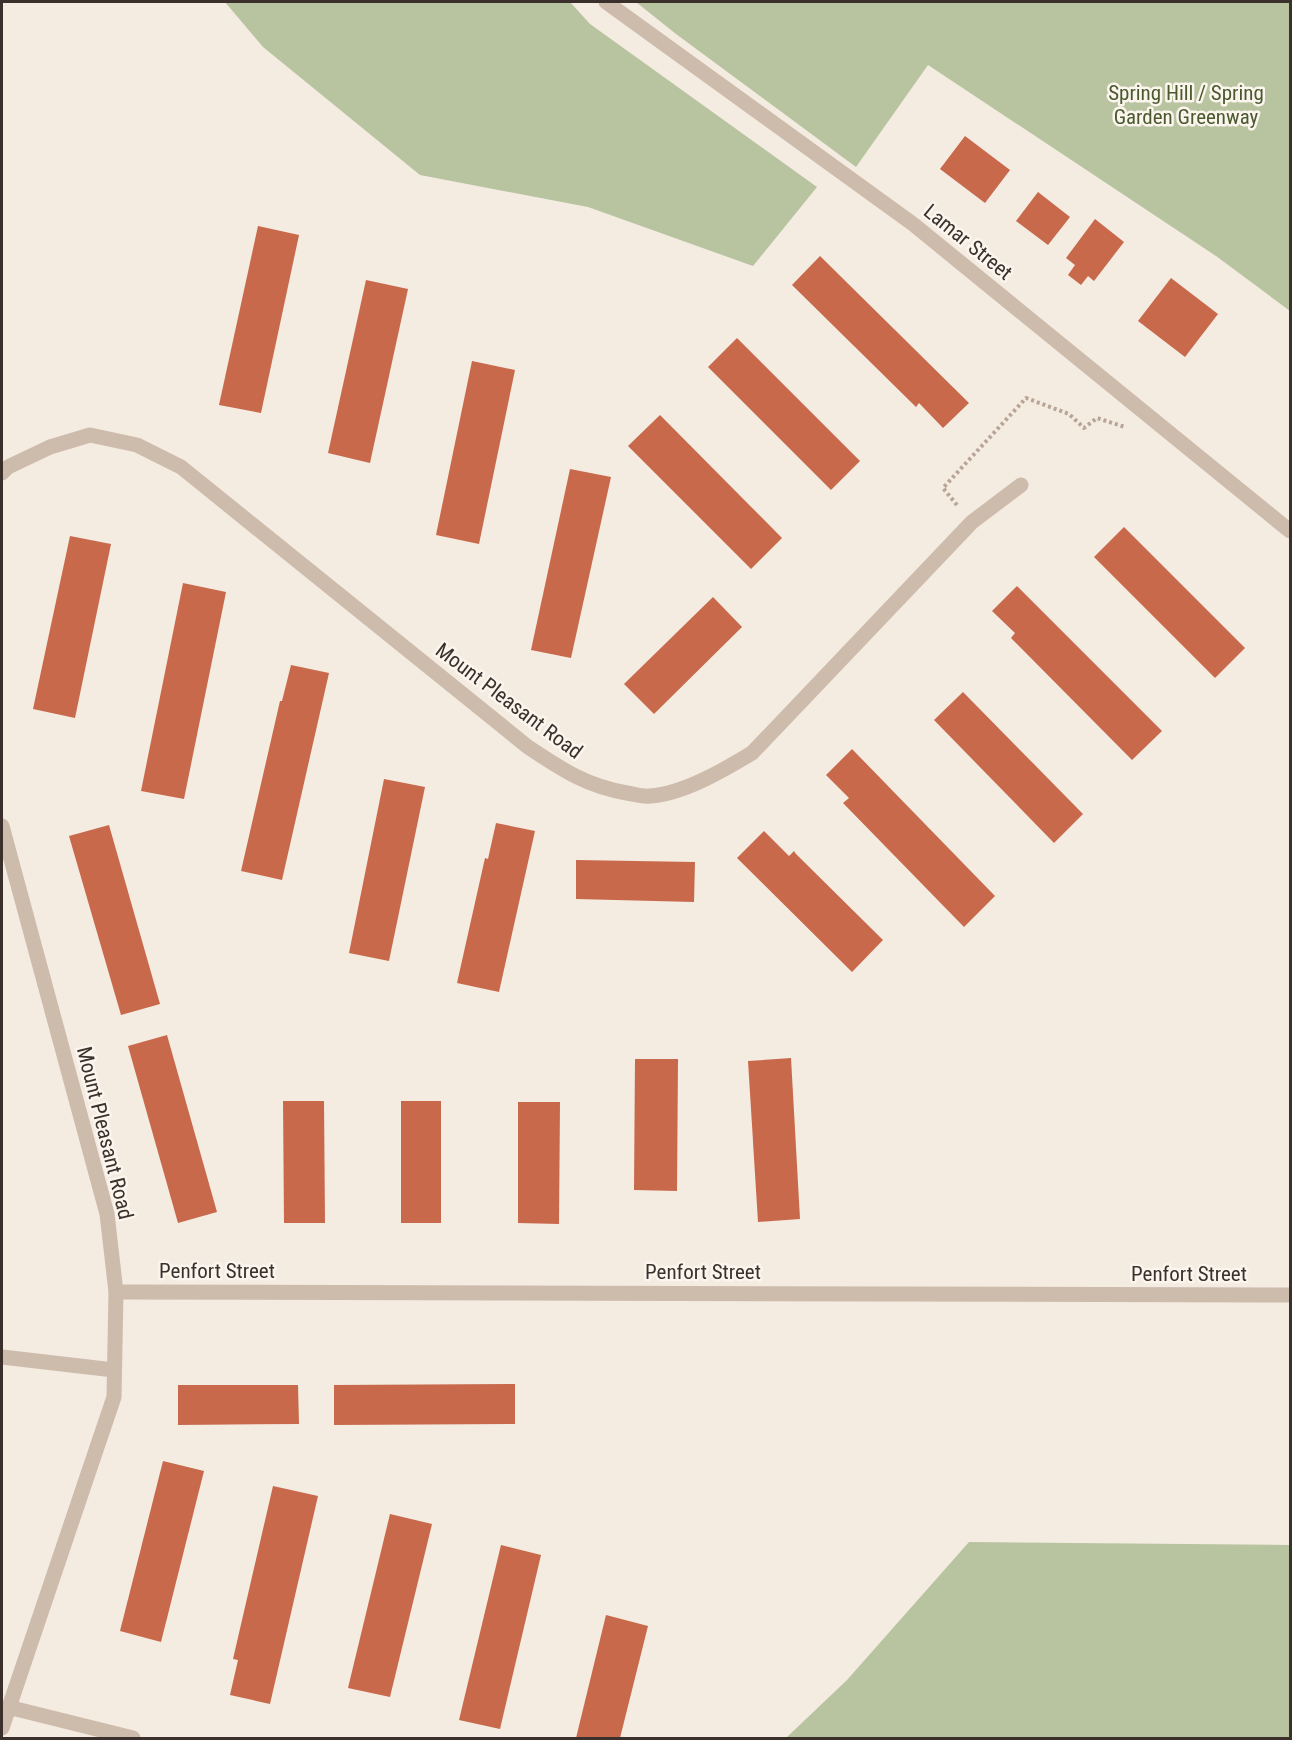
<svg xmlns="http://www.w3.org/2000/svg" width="1292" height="1740" viewBox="0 0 1292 1740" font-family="'Roboto Condensed',sans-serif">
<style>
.green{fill:#b8c4a0}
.building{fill:#c8694b}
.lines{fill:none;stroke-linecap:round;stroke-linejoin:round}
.path{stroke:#b9a596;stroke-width:4;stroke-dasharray:3 3;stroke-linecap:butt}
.service{stroke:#cdbbac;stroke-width:15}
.minor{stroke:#cdbbac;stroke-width:15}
.tertiary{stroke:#cdbbac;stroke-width:15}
.labels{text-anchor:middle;stroke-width:5;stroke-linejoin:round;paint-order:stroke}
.park-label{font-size:21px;fill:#4a5a2e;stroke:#fbf5ee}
.street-label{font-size:21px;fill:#3b302b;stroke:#fbf5ee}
</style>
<rect width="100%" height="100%" fill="#f4ebe1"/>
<g class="green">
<polygon points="225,2 570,2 590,24 817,187 753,266 588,207 420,175 263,47"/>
<polygon points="636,2 1290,2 1290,311 1216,256 928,65 856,167 676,34"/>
<polygon points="969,1542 1290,1545 1290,1738 786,1738 847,1680"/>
</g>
<g class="building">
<polygon points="965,136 1010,170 985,203 940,169"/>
<polygon points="1038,192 1070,217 1048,245 1016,221"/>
<polygon points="1095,219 1124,242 1094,281 1088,276 1081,285 1068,275 1075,265 1066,258"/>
<polygon points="258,226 299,235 261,413 219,405"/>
<polygon points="820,256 969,403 943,428 919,403 916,407 792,285"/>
<polygon points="1171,278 1218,314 1185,357 1138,321"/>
<polygon points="366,280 408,289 370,463 328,453"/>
<polygon points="737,338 860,461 831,490 708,367"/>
<polygon points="472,361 515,370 479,544 436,535"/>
<polygon points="660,415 782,538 751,569 628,446"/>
<polygon points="570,469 611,477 571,658 531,650"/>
<polygon points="1124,527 1245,648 1215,678 1094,557"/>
<polygon points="70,536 111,544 75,718 33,709"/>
<polygon points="183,583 226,592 184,799 141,791"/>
<polygon points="1017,586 1162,731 1132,760 1011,638 1015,633 992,611"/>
<polygon points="713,597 742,627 654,714 624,684"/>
<polygon points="291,665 329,673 282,880 241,871 280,701 282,701"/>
<polygon points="963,692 1083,814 1054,843 934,720"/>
<polygon points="852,749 995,896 964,927 843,803 849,798 826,775"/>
<polygon points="384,779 425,787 389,961 349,953"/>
<polygon points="496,823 535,831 499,992 457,983 485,858 488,859"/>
<polygon points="109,825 160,1004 121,1015 69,836"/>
<polygon points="764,831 789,856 794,851 796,854 883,940 852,972 737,858"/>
<polygon points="576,860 695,862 694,902 576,899"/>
<polygon points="167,1035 217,1212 178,1223 128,1046"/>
<polygon points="791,1058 800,1219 758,1222 748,1061"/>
<polygon points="635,1059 678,1059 677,1191 634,1190"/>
<polygon points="283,1101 324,1101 325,1223 284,1223"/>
<rect x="401" y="1101" width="40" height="122"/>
<polygon points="518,1102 560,1102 559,1224 518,1223"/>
<polygon points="515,1384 515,1424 334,1425 334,1385"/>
<polygon points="178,1385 298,1385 299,1424 178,1425"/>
<polygon points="163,1461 204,1471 161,1642 120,1631"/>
<polygon points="273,1486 318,1496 270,1704 230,1695 238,1660 233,1659"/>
<polygon points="390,1514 432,1524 390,1697 348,1688"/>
<polygon points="501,1545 541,1555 500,1729 459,1720"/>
<polygon points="606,1615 648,1626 620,1738 576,1738"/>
</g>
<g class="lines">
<polyline class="path" points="957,505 943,488 1026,398 1069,414 1084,428 1097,418 1125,427"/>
<polyline class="service" points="2,1357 114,1370"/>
<g class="minor">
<path d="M2,473L8,467L50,447L90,435L137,445L181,467L528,747C561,769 586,786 627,793C634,794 643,797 650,796C683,794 724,770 752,753L972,522L1021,485"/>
<polyline points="2,826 107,1214 116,1292 114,1397 2,1728"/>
<polyline points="116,1292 1290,1295"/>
<polyline points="8,1707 133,1738"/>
</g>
<polyline class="tertiary" points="606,2 913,224 1290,531"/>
</g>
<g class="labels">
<g class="park-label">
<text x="1186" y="100">Spring Hill / Spring<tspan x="1186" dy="24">Garden Greenway</tspan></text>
</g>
<g class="street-label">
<text transform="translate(968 242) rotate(39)" y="7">Lamar Street</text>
<text transform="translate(509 701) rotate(37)" y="7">Mount Pleasant Road</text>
<text transform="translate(105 1133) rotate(76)" y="7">Mount Pleasant Road</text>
<text x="217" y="1278">Penfort Street</text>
<text x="703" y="1279">Penfort Street</text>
<text x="1189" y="1281">Penfort Street</text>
</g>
</g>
<rect width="1292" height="1740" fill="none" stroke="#3b302b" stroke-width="6"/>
</svg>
